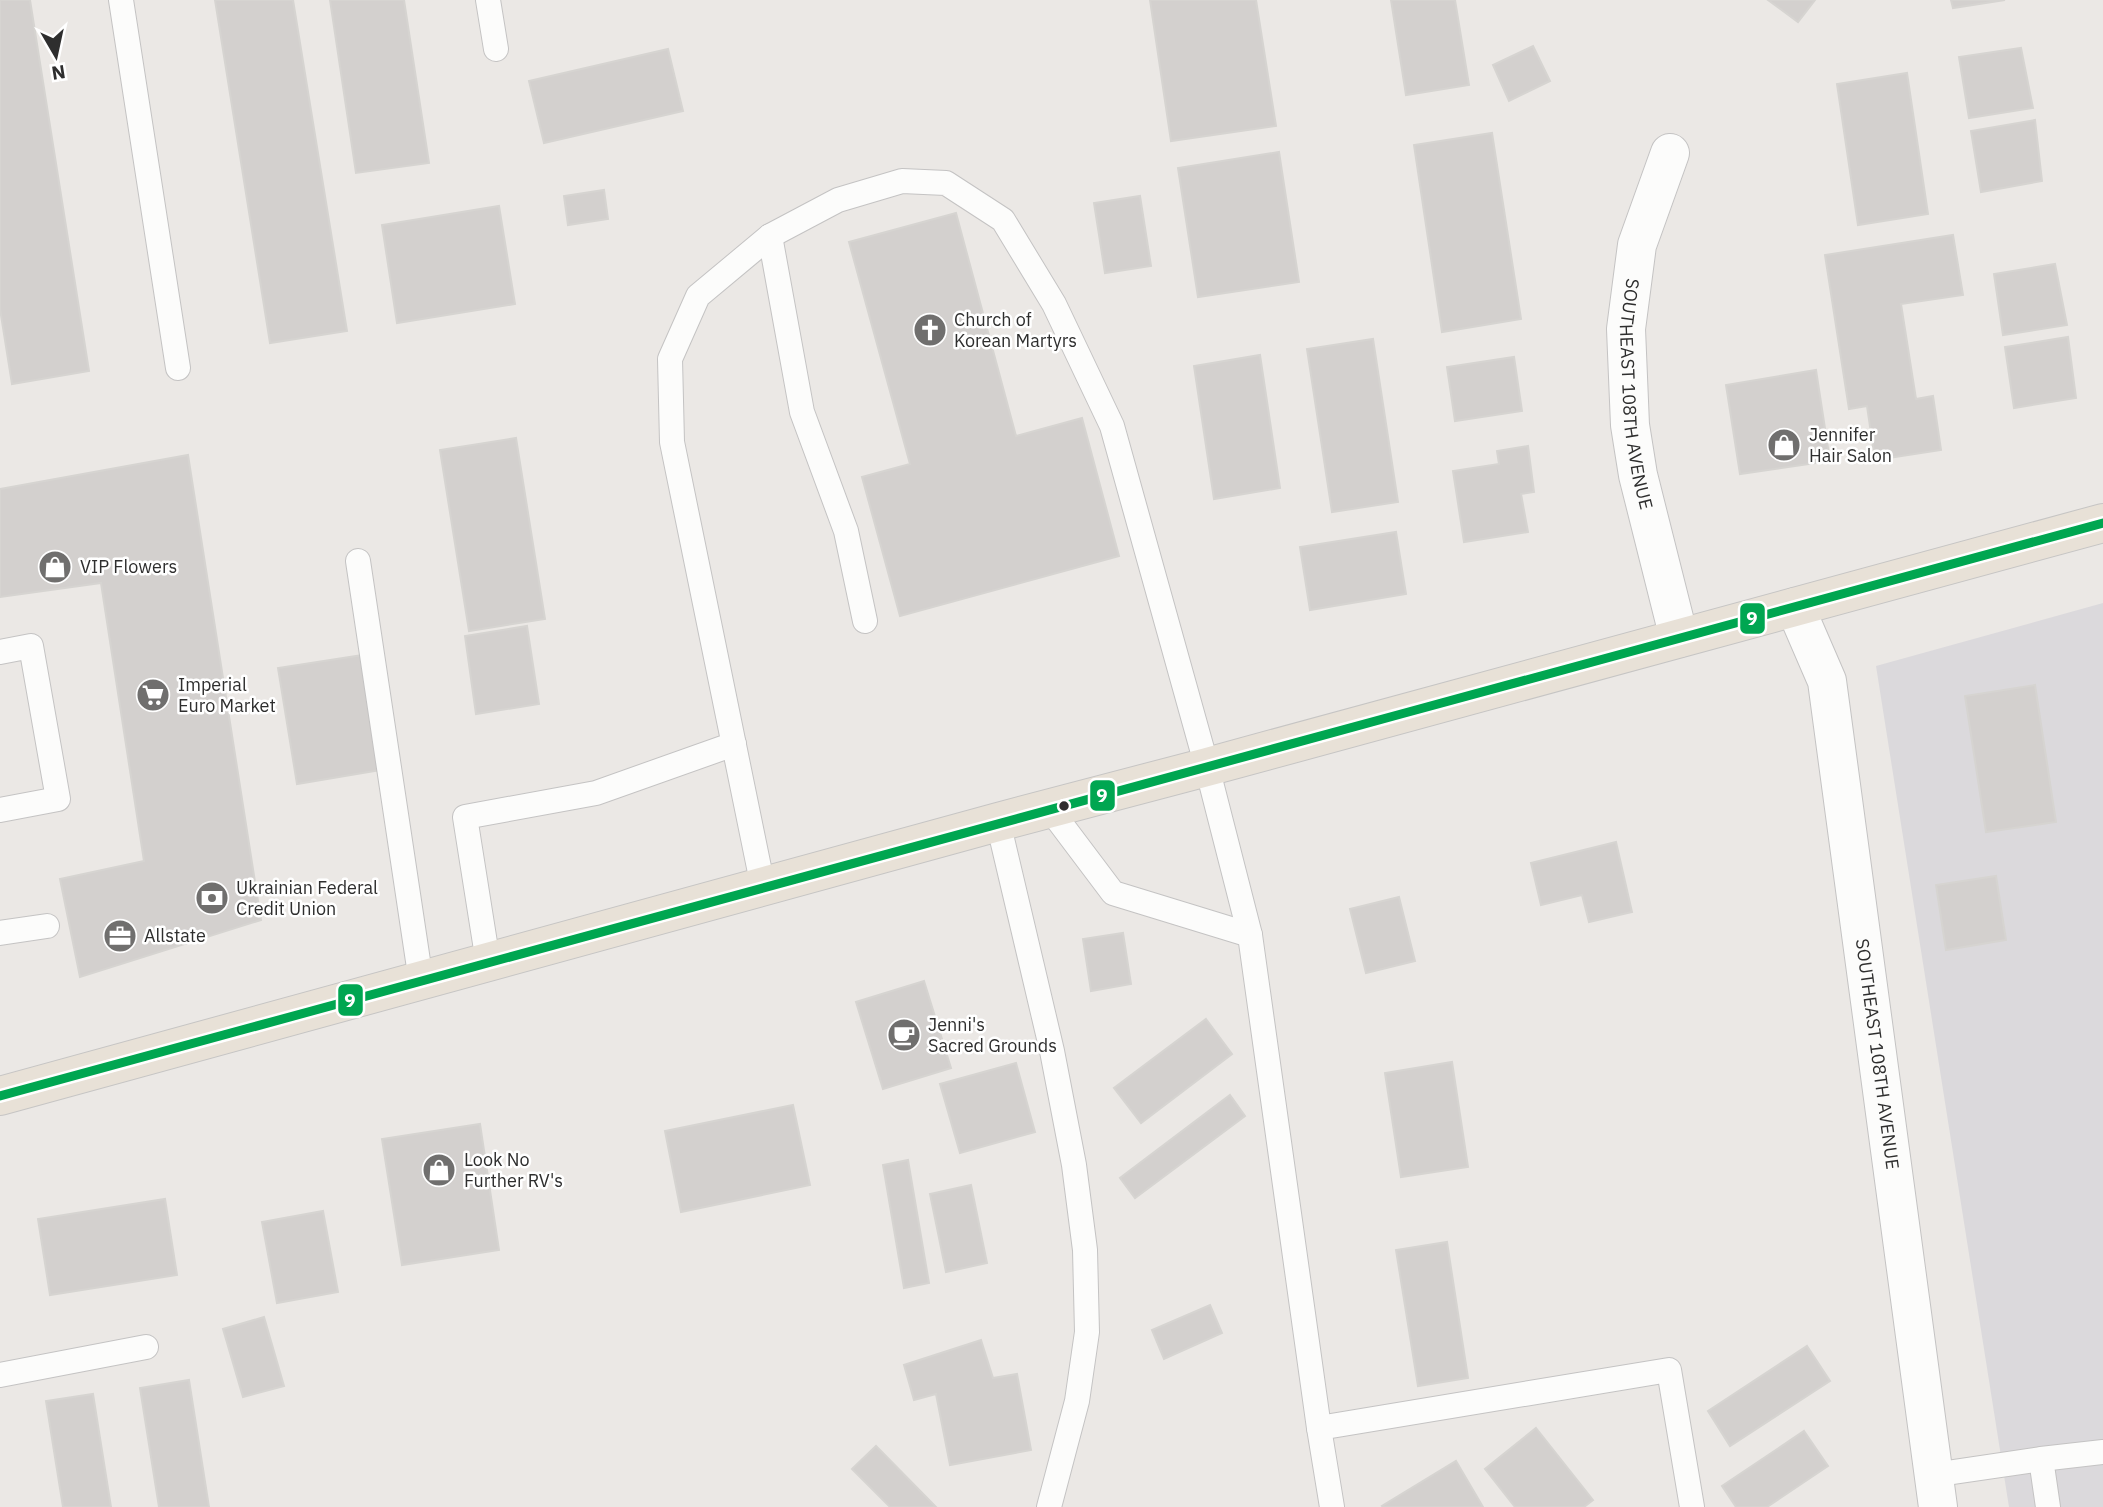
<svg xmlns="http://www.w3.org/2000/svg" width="2103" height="1507" viewBox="0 0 2103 1507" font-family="'IBM Plex Sans',sans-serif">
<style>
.industrial{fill:#dbd9dc}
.building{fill:#d3d0ce;stroke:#d6d4d1;stroke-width:2}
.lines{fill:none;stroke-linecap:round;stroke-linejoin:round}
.lane-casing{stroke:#c4c3c3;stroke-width:26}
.street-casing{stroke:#c4c3c3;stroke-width:40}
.primary-casing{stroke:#c6c5c4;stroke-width:40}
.lane{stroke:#fcfcfb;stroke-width:24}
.street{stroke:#fcfcfb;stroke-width:38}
.primary{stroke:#e8e1d7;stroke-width:38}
.bus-1-casing{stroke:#fff;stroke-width:14}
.bus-1{stroke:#00a651;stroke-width:9}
.bus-dot{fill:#2e2e2e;stroke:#fff;stroke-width:2.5}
.labels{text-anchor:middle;stroke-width:5;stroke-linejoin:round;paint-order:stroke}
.poi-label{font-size:18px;fill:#2e2e2e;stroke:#fff;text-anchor:start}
.street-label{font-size:18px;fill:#2e2e2e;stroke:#fff}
.line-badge{stroke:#fff;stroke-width:2.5}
.badge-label{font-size:19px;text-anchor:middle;font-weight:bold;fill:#fff}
</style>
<rect width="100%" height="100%" fill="#ebe8e5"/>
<polygon class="industrial" points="2103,603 2103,1507 2009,1507 1876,666"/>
<g class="building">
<polygon points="0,0 30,0 89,371 12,384 0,309"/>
<polygon points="215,0 293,0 347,331 270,343"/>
<polygon points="330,0 404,0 429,163 356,173"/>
<polygon points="1150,0 1256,0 1276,126 1171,141"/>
<polygon points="1391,0 1455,0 1469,85 1406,95"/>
<polygon points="1768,0 1815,0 1798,22"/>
<polygon points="1951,0 2005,0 1953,8"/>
<polygon points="1533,46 1550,81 1509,101 1493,65"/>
<polygon points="2021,48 2033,108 1969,118 1959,57"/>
<polygon points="668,49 683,111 544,143 529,81"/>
<polygon points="1907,73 1928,214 1858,225 1837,84"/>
<polygon points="2035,120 2042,181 1981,192 1971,131"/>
<polygon points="1492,133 1521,319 1442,332 1414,145"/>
<polygon points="1279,152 1299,282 1198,297 1178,168"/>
<polygon points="604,190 608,219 568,225 564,196"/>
<polygon points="1140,196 1151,266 1105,273 1094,203"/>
<polygon points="499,206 515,304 397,323 382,225"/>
<polygon points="956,213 1016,436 1082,418 1119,556 900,616 862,477 910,464 849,242"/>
<polygon points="1953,235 1963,295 1901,304 1916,399 1933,396 1941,450 1875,460 1867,406 1849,409 1825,255"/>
<polygon points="2055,264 2067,325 2003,335 1994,274"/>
<polygon points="2068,337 2076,398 2014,408 2005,347"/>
<polygon points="1373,339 1398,502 1332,512 1307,349"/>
<polygon points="1260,355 1280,488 1214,499 1194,366"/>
<polygon points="1514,357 1522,411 1455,421 1447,367"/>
<polygon points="1816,370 1830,461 1740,474 1726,385"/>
<polygon points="516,438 545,619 469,631 440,450"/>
<polygon points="1528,446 1534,492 1521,494 1528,532 1464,542 1453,471 1499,464 1497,451"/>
<polygon points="188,455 261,920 80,977 60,879 144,861 101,583 0,597 0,489"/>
<polygon points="1396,532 1406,594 1310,610 1300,547"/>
<polygon points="527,626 539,704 476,714 465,636"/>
<polygon points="363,655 381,770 297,784 278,668"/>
<polygon points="2035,685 2056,822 1986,832 1965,696"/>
<polygon points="1616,842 1632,912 1589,922 1582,895 1541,905 1531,863"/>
<polygon points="1996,876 2006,940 1946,950 1936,885"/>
<polygon points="1399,897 1415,961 1366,973 1350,909"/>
<polygon points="1123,933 1131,984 1091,991 1083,939"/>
<polygon points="924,981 951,1068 883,1089 856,1002"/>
<polygon points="1206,1019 1232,1054 1141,1123 1114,1088"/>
<polygon points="1452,1062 1468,1167 1401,1177 1385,1073"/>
<polygon points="1016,1063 1035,1132 960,1153 940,1084"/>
<polygon points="1230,1095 1245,1116 1135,1198 1120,1178"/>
<polygon points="793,1105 810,1185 681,1212 665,1131"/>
<polygon points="480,1124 499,1250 402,1265 382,1139"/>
<polygon points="908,1160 929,1283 904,1288 883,1165"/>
<polygon points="971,1185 987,1263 946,1272 930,1194"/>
<polygon points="165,1199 177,1275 50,1295 38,1219"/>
<polygon points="323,1211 338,1292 277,1303 262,1222"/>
<polygon points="1447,1242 1468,1378 1418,1386 1396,1250"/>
<polygon points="1210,1305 1222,1333 1164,1359 1152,1330"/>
<polygon points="264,1317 284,1386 243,1397 223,1329"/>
<polygon points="981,1340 993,1378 1017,1374 1031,1450 950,1465 936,1394 914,1400 904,1365"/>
<polygon points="1807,1346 1830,1381 1730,1446 1708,1411"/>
<polygon points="189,1380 209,1507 159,1507 140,1388"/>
<polygon points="93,1394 111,1507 63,1507 46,1401"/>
<polygon points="1536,1428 1593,1500 1584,1507 1515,1507 1485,1469"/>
<polygon points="1804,1431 1828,1466 1767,1507 1736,1507 1722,1486"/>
<polygon points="876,1446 936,1507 890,1507 852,1469"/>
<polygon points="1456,1461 1483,1507 1383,1507 1382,1506"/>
</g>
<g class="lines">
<defs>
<g id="lane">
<polyline points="121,0 178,368"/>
<polyline points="488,0 496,49"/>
<polyline points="770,236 802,412 846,531 865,621"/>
<polyline points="358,561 421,981"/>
<polyline points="0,652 31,646 58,799 0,810"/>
<polyline points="1049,808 1113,893 1250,935"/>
<polyline points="998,822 1052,1051 1074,1165 1085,1250 1087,1332 1077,1401 1049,1507"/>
<polyline points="763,887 672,442 670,359 698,296 770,236 838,200 902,181 946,183 1003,220 1054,304 1112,426 1207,767 1250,935 1319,1428 1332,1507"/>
<polyline points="0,933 47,926"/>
<polyline points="488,962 465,817 596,793 734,744"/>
<polyline points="0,1375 146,1347"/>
<polyline points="1319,1428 1669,1370 1692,1507"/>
<polyline points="2041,1459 2048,1507"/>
<polyline points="1933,1475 2041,1459 2103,1452"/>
</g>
<g id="street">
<path id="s1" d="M1670,153L1637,245L1626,329L1630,425L1638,475L1679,638"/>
<path id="s2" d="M1795,607L1827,681L1938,1507"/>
</g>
<polyline id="primary" points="0,1096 998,822 1207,767 2103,523"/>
</defs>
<use href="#lane" class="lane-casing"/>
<use href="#street" class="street-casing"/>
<use href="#primary" class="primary-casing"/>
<use href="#lane" class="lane"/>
<use href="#street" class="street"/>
<use href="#primary" class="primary"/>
<defs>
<path id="bus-1" d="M0,1096C701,904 1402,714 2103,523"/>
</defs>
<use href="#bus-1" class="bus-1-casing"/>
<use href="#bus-1" class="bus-1"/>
</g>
<defs>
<symbol id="church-disc" viewBox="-11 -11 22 22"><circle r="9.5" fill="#706f6e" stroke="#fff"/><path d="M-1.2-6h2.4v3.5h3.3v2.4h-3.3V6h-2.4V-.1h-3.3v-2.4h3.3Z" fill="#fff"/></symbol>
<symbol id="shop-disc" viewBox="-11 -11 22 22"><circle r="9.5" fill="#706f6e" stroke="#fff"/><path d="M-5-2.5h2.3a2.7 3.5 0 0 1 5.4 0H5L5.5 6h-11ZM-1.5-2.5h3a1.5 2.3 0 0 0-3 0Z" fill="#fff"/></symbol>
<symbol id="supermarket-disc" viewBox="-11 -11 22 22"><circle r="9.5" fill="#706f6e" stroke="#fff"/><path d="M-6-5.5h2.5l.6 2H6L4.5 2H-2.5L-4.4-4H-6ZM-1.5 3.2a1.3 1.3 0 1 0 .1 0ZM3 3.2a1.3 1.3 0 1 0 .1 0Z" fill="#fff"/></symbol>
<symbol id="bank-disc" viewBox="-11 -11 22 22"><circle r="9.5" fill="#706f6e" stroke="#fff"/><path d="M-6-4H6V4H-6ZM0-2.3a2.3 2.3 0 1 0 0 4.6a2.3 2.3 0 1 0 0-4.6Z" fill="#fff"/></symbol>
<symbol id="office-disc" viewBox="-11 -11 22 22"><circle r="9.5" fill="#706f6e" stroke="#fff"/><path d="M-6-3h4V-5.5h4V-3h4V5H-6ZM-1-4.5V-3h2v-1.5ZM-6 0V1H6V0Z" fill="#fff"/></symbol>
<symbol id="cafe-disc" viewBox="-11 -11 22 22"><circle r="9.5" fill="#706f6e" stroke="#fff"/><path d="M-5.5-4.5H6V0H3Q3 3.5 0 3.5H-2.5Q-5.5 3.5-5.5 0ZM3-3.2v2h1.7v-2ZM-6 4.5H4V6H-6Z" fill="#fff"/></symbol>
</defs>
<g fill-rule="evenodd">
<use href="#church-disc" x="911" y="311" width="38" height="38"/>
<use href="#shop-disc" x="1765" y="426" width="38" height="38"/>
<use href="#shop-disc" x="36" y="548" width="38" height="38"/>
<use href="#supermarket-disc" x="134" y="676" width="38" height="38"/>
<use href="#bank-disc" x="193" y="879" width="38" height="38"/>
<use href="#office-disc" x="101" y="917" width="38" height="38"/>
<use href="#cafe-disc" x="885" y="1016" width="38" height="38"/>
<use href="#shop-disc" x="420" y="1151" width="38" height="38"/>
</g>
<circle class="bus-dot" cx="1064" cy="806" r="6"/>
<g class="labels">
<g class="poi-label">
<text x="954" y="326">Church of<tspan x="954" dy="21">Korean Martyrs</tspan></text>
<text x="1809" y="441">Jennifer<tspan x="1809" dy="21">Hair Salon</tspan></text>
<text x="80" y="573">VIP Flowers</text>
<text x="178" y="691">Imperial<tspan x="178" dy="21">Euro Market</tspan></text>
<text x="236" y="894">Ukrainian Federal<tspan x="236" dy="21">Credit Union</tspan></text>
<text x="144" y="942">Allstate</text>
<text x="928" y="1031">Jenni's<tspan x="928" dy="21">Sacred Grounds</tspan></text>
<text x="464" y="1166">Look No<tspan x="464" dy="21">Further RV's</tspan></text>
</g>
<g class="street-label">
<text dy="6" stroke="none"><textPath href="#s1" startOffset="248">SOUTHEAST 108TH AVENUE</textPath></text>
<text dy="6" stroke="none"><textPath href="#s2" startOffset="457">SOUTHEAST 108TH AVENUE</textPath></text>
</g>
</g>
<g class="line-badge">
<rect x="1739" y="602" width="27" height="33" rx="7" fill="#00a651"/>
<rect x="1089" y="779" width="27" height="33" rx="7" fill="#00a651"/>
<rect x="337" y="983" width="27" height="34" rx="7" fill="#00a651"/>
</g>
<g class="badge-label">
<text x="1752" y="625">9</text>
<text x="1102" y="802">9</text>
<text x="350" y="1007">9</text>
</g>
<g transform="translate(56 56) rotate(171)" stroke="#ffffff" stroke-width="5" paint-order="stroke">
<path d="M0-5L12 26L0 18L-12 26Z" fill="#2e2e2e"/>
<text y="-10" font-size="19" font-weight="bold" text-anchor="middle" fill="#2e2e2e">N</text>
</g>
</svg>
